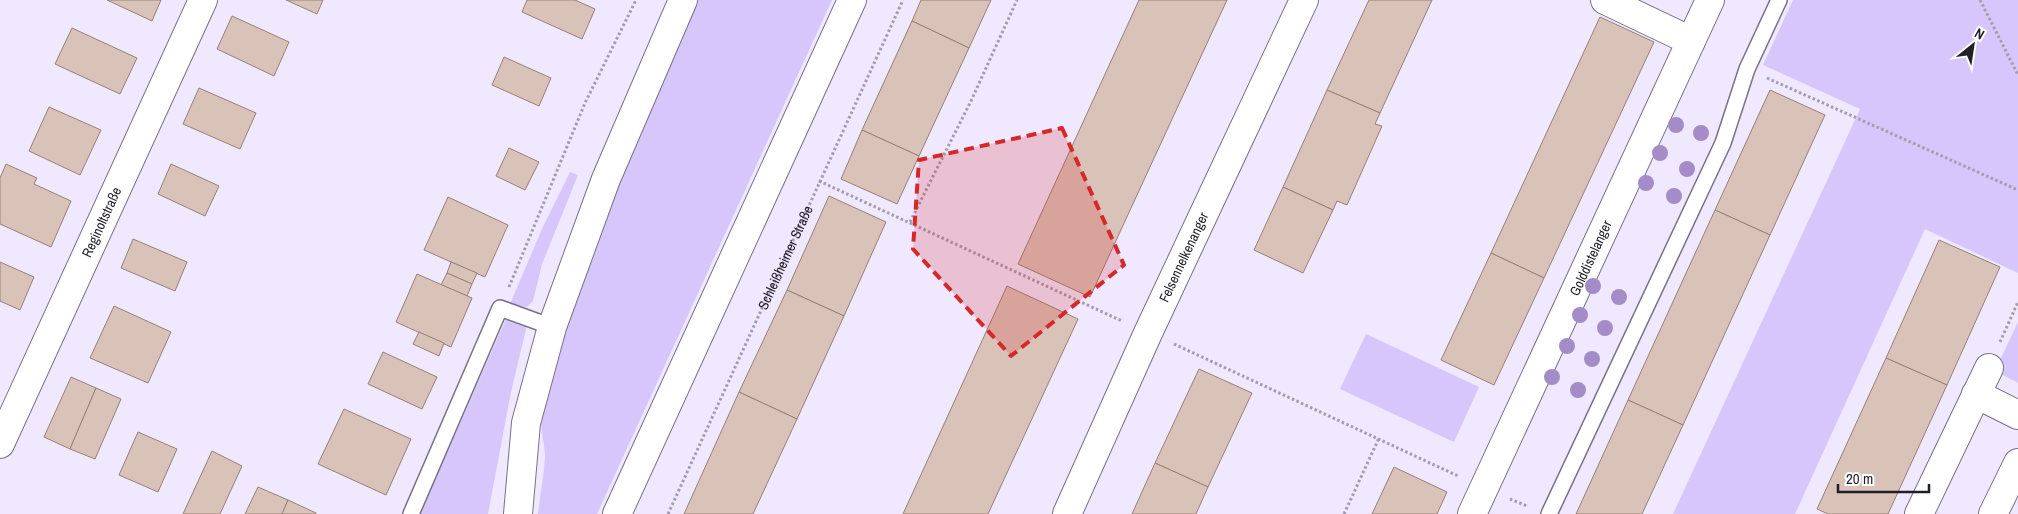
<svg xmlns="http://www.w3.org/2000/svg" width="2018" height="514" viewBox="0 0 2018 514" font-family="'Archivo Narrow',sans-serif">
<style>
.green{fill:#d7c6fb}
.building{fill:#d9c2b8;stroke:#968177}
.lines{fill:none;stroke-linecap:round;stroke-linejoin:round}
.lane-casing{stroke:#777285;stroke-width:18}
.street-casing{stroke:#777285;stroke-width:30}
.secondary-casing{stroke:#777285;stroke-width:30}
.path{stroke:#a29cad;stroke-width:3;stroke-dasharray:2.5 2.5;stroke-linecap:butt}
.lane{stroke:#fff;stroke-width:15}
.street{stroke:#fff;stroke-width:28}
.secondary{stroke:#fff;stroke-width:28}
.tree{fill:#a38cc8}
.marked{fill:#d62828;fill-opacity:0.2;stroke:#d62828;stroke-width:4;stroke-dasharray:10 6;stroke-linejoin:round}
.labels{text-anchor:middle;stroke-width:4;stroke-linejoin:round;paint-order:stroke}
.street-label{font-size:14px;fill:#221f27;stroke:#fff}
</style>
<rect width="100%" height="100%" fill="#efe8fe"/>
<g class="green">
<path d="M694,0H832L597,514H538C540,495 544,476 545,457C545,442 539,428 542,412C572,269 637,135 694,0Z"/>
<polygon points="1793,0 2018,0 2018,273 1925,229 1795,514 1673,514 1860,109 1763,65"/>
<polygon points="570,172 578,175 542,264 533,301 527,307 510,304 542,229"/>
<polygon points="507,317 527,325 511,392 488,514 420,514"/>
<polygon points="2018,322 2018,383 1995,371"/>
<polygon points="1366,334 1479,387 1454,442 1340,389"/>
</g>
<g class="building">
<polygon points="107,0 161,0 152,21"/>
<polygon points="286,0 323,0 317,14"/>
<polygon points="527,0 575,0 595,9 582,39 522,12"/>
<polygon points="921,0 991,0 969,48 912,21"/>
<polygon points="1139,0 1227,0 1090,297 1018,264"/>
<polygon points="1369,0 1432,0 1380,113 1327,90"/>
<polygon points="232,16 289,42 274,76 217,49"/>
<polygon points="1600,17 1654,42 1544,278 1491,253"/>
<polygon points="912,21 969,48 919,156 862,130"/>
<polygon points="72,28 137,58 120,94 55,64"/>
<polygon points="504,57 551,78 539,106 492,85"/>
<polygon points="199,88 256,113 240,149 183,124"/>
<polygon points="1327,90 1380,113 1375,124 1382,126 1347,205 1337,201 1333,210 1283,187"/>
<polygon points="1770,90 1825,115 1770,235 1715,210"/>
<polygon points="49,107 101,130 80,175 29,151"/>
<polygon points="862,130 919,156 897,204 841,179"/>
<polygon points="509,148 539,162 525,190 496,176"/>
<polygon points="6,164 37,178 34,184 71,201 51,247 0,224 0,178"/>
<polygon points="171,164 219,186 205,216 158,194"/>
<polygon points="1283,187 1333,210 1303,273 1254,250"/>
<polygon points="829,196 886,222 844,316 787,290"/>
<polygon points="448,197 508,225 485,277 424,250"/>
<polygon points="1715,210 1770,235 1683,425 1628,400"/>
<polygon points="133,239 187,262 175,291 121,268"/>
<polygon points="1939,240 2000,267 1947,385 1886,358"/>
<polygon points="1491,253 1544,278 1494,385 1441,360"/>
<polygon points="0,262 34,277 20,310 0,301"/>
<polygon points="451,262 477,273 472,284 447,273"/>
<polygon points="447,273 472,284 467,296 441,285"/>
<polygon points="417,274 472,298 451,347 396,322"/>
<polygon points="1007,286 1078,319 988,514 903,514"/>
<polygon points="787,290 844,316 797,419 739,392"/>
<polygon points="114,306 171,332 148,383 90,358"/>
<polygon points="419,332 444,343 439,356 413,344"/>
<polygon points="383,352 437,377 422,409 368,384"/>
<polygon points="1886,358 1947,385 1888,514 1828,514 1817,509"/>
<polygon points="1199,369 1252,393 1208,487 1155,463"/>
<polygon points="71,377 96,388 70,449 44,437"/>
<polygon points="96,388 121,399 95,459 70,449"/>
<polygon points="739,392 797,419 753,514 684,514"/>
<polygon points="1628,400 1683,425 1642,514 1576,514"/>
<polygon points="344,409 411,439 386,495 318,464"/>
<polygon points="138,432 177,449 158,492 119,475"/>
<polygon points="212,451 242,466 220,514 183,514"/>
<polygon points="1155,463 1208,487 1196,514 1132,514"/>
<polygon points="1394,467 1447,492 1437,514 1372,514"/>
<polygon points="258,487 288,500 282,514 245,514"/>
<polygon points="288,500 316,513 316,514 282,514"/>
</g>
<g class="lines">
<defs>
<g id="lane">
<polyline points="411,514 500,308 552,327"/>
<polyline points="1549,514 1723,143 1747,69 1779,0"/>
</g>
<g id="street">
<polyline points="1605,0 1691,41"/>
<polyline points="1976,394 2018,415"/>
<path id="s2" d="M0,444L203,0"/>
<path id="s3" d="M1067,514L1148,333L1304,0"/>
<path id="s4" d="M1472,514L1710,0"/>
<polyline points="1919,514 1989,368"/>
<polyline points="1993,514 2018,463"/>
</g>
<g id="secondary">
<polyline points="518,514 526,423 552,327 606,179 683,0"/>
<polyline points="617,514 852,0"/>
</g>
</defs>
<use href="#lane" class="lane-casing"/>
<use href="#street" class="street-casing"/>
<use href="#secondary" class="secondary-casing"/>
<g class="path">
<polyline points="1980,0 2018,75"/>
<polyline points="1767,78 2018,190"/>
<polyline points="819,181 1122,321"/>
<polyline points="910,222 971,101 1017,0"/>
<polyline points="509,287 585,103 636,0"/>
<polyline points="2000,342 2018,302"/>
<polyline points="1174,344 1458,476"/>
<polyline points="1510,499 1527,506"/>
<path id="s1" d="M668,514L903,0"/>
<polyline points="1344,514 1379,438"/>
</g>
<use href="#lane" class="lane"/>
<use href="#street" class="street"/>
<use href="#secondary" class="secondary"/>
</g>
<g class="tree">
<circle cx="1676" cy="125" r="8"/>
<circle cx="1701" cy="133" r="8"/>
<circle cx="1660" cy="153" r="8"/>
<circle cx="1687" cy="169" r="8"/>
<circle cx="1646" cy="183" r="8"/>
<circle cx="1674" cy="196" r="8"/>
<circle cx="1593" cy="286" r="8"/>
<circle cx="1619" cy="297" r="8"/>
<circle cx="1580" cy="315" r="8"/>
<circle cx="1605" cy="328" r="8"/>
<circle cx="1567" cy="346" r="8"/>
<circle cx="1592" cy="359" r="8"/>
<circle cx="1552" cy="377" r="8"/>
<circle cx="1578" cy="390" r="8"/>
</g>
<path class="marked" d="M1062,128L1124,265L1011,356L913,249L919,160Z"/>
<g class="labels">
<g class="street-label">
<text dy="5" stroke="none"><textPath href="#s2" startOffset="244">Reginoltstraße</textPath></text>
<text dy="5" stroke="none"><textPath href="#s3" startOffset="282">Felsennelkenanger</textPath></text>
<text dy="5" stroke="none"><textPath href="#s1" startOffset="282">Schleißheimer Straße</textPath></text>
<text dy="5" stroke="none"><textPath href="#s4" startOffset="282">Golddistelanger</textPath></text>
</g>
</g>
<g transform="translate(1973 45) rotate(30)" stroke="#ffffff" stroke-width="4" paint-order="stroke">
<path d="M0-4L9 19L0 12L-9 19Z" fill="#221f27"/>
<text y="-8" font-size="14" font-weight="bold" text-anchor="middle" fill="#221f27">N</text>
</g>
<path d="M1838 484v8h91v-8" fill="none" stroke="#221f27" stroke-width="2.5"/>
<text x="1846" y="484" font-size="15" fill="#221f27" stroke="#ffffff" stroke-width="4" paint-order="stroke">20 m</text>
</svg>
